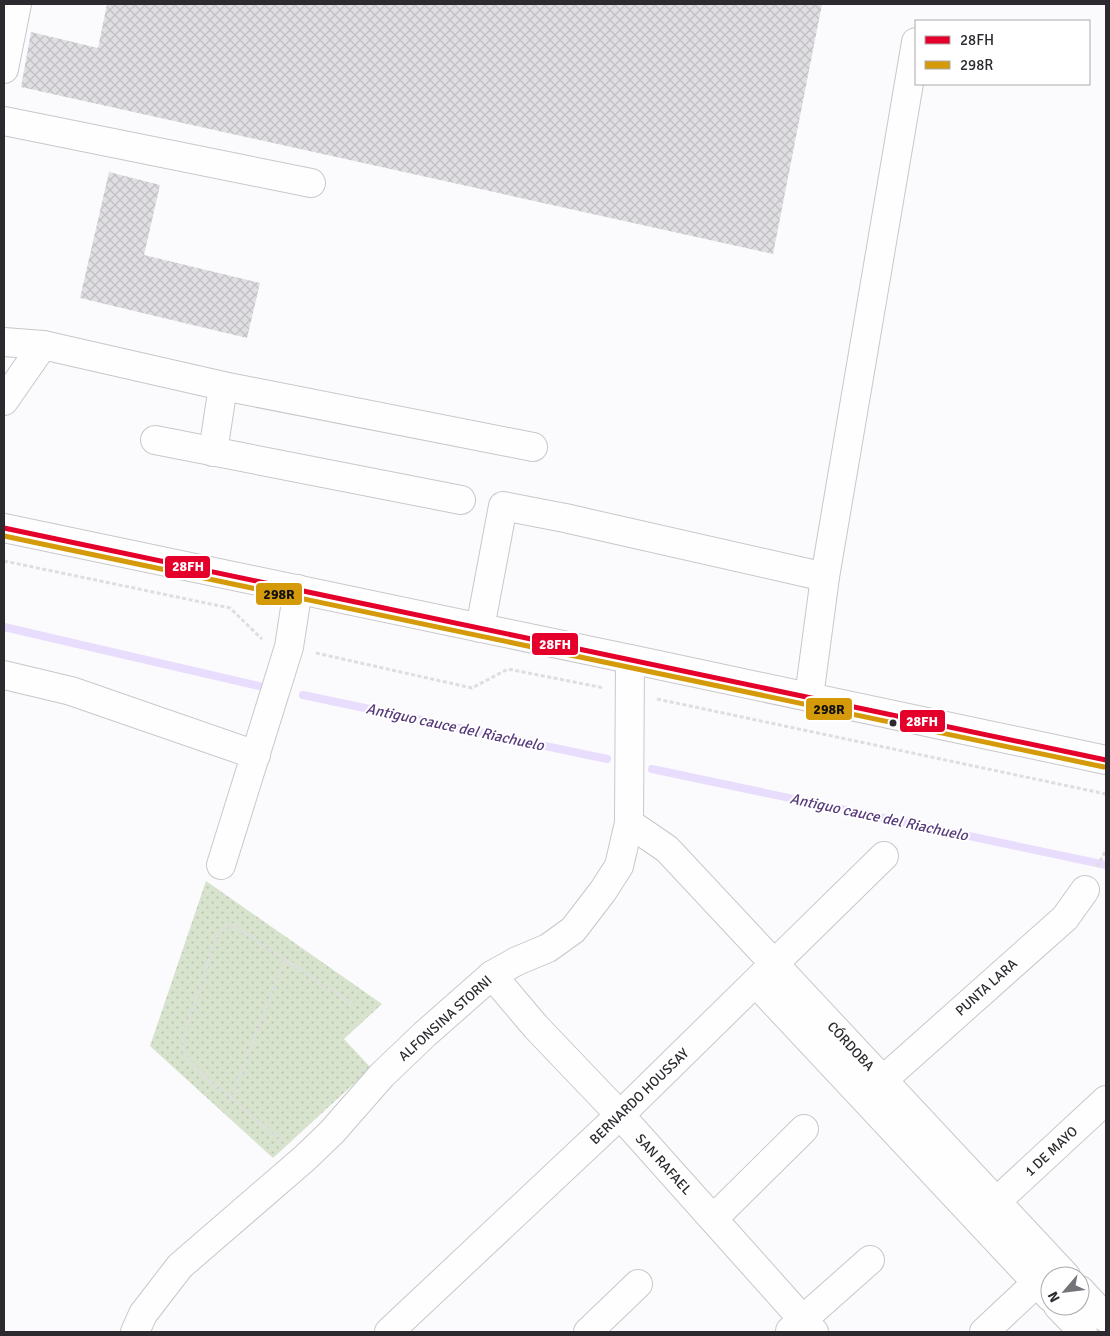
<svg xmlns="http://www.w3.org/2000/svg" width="1110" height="1336" viewBox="0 0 1110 1336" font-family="Signika,sans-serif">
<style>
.park{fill:url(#park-dots)}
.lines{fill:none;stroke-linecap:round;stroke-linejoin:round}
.stream{stroke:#e8ddfc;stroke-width:8}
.building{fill:url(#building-cross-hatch)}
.minor-casing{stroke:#c8c7ca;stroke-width:30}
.path{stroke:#dedede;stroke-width:3;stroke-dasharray:4 2.5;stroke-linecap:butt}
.minor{stroke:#fefeff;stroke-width:28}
.bus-1-casing{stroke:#fff;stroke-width:9}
.bus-2-casing{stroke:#fff;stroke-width:9}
.bus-1{stroke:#e4002b;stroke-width:5}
.bus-2{stroke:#d49a09;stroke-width:5}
.bus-dot{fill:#2c2a2f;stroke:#fff;stroke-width:2}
.labels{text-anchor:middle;stroke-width:4;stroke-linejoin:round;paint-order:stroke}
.street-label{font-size:14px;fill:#2c2a2f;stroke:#fff}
.water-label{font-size:15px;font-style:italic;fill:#573b7b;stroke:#fff}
.line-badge{stroke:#fff;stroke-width:2}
.badge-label{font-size:14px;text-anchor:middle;font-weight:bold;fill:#fff}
.pale-badge-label{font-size:14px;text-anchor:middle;font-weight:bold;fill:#111}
</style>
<defs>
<pattern id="park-dots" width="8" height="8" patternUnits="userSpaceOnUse" patternTransform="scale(1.25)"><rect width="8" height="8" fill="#d7e3cd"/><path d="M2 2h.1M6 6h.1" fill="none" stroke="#b9c3b0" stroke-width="1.8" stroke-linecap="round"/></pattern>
<pattern id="building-cross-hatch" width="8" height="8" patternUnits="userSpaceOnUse" patternTransform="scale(1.25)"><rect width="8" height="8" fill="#e0dee2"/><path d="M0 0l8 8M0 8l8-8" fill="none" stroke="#c0bfc2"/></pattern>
</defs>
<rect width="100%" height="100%" fill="#fbfafd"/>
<polygon class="park" points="206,881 382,1004 344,1039 371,1068 273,1158 150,1046"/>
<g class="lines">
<g class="stream">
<polyline points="4,627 259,686"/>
<polyline points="303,695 607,759"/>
<polyline points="652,769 1106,865"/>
</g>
</g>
<g class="building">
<polygon points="107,4 822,4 773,254 21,87 31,32 98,48"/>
<polygon points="109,172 160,185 144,255 260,283 247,338 80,298"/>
</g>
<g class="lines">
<defs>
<g id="minor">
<polyline points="4,69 17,4"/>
<polyline points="4,121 311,183"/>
<polyline points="4,342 43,345"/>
<polyline points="4,401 43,345 223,386 533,447"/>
<polyline points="155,440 461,500"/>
<polyline points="213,452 223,386"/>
<path d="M4,528C371,604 739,682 1106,760"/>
<polyline points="480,628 503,506 565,518 825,577"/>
<polyline points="4,675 71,691 256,755"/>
<polyline points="809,697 825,577 916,42"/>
<polyline points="629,823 667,849 1066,1276"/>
<polyline points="221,865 289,647 298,589"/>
<polyline points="492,975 536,1027 620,1115 814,1332"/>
<polyline points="756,983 1050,1297"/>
<polyline points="883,1080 1065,918 1085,890"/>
<polyline points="997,1201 1106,1100"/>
<polyline points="713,1219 804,1129"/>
<polyline points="1080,1290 1106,1318"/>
<polyline points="1058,1306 1083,1332"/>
<polyline points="790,1331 870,1260"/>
<polyline points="135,1332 143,1314 180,1266 305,1158 332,1132 382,1075 425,1034 492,975 517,961 548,948 573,930 603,891 619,866 629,823 630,659"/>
<polyline points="389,1332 620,1115 884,856"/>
<polyline points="588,1332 638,1284"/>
<polyline points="984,1332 1049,1271"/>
</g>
</defs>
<use href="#minor" class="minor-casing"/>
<g class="path">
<polyline points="4,561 230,608 262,639"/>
<polyline points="316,653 472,688 508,669 604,688"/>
<polyline points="657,699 1106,794"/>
<polyline points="1097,867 1106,850"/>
<polyline points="231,1099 285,959"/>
<path d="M283,1141C264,1125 189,1069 183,1050C182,1046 183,1040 184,1035L217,936L224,928L231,924L355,1005"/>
</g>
<use href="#minor" class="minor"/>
<defs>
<polyline id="bus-1" points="4,528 1106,760"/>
<polyline id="bus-2" points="4,536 1104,767"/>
</defs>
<use href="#bus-1" class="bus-1-casing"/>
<use href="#bus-2" class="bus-2-casing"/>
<use href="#bus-1" class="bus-1"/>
<use href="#bus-2" class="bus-2"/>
</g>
<circle class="bus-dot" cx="893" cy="723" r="4.5"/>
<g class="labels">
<g class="street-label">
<text transform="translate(986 987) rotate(-42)" y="5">PUNTA LARA</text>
<text transform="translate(445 1018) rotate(-42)" y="5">ALFONSINA STORNI</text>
<text transform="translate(851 1046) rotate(47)" y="5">CÓRDOBA</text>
<text transform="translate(639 1096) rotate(-44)" y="5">BERNARDO HOUSSAY</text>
<text transform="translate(1051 1151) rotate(-43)" y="5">1 DE MAYO</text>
<text transform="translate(664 1164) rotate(48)" y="5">SAN RAFAEL</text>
</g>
<g class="water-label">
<text transform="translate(455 727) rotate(12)" y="5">Antiguo cauce del Riachuelo</text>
<text transform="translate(879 817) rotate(12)" y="5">Antiguo cauce del Riachuelo</text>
</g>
</g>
<g class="line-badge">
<rect x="164" y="555" width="47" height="24" rx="5" fill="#e4002b"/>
<rect x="255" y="582" width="48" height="24" rx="5" fill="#d49a09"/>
<rect x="531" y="632" width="48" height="24" rx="5" fill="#e4002b"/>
<rect x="805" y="697" width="48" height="24" rx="5" fill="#d49a09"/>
<rect x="899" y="709" width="47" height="24" rx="5" fill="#e4002b"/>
</g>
<g class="badge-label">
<text x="188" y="571">28FH</text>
<text x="555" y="649">28FH</text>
<text x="922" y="726">28FH</text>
</g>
<g class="pale-badge-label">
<text x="279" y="599">298R</text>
<text x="829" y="714">298R</text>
</g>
<rect width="1110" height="1336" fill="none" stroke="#2c2a2f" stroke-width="10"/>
<rect x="915" y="20" width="175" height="65" fill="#ffffff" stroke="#abaaac"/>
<rect x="925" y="36" width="25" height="8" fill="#e4002b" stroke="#abaaac"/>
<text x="960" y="45" font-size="15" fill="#2c2a2f">28FH</text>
<rect x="925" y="61" width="25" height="8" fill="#d49a09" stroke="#abaaac"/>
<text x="960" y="70" font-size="15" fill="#2c2a2f">298R</text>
<g transform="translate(1065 1291) rotate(242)"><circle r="24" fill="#ffffff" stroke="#abaaac"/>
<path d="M0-4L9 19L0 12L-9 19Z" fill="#747377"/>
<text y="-8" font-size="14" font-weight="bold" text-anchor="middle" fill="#2c2a2f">N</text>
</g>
</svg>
